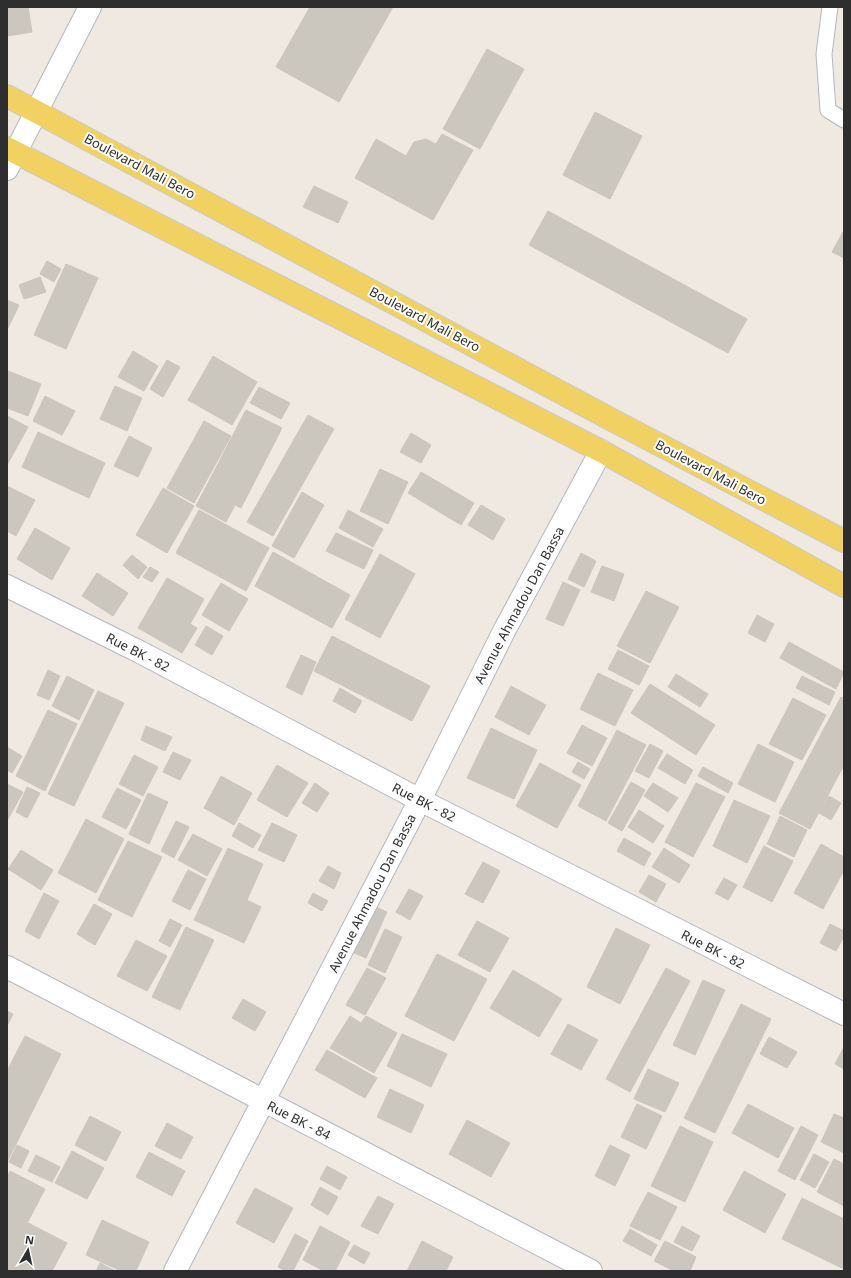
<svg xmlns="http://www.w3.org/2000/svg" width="851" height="1278" viewBox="0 0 851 1278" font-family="'Noto Sans',sans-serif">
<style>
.building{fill:#cbc7bf;stroke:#cbc5ba}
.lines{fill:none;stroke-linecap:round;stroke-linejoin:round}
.service-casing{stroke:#b4b7c1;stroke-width:17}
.minor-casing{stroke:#b4b7c1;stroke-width:24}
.primary-casing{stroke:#c9c9c9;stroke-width:24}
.service{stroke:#fff;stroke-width:15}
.minor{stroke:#fff;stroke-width:22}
.primary{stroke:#f2d163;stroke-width:22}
.labels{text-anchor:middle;stroke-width:4;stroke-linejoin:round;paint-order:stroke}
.street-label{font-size:13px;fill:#2e2e2e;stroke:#fff}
</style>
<rect width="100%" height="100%" fill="#efe9e1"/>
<g class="building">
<polygon points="7,7 28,7 32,32 7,36"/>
<polygon points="310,7 393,7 339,102 276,67"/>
<polygon points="487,49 524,69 480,149 443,129"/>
<polygon points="595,112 642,136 610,199 563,175"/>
<polygon points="442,134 473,150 433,220 355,178 376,139 406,156 414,142 426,139 436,144"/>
<polygon points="314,186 348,202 338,223 303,207"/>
<polygon points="548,211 747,319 728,353 529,245"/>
<polygon points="844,230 844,258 832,252"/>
<polygon points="47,261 61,269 54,282 40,274"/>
<polygon points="66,264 98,278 66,349 34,335"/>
<polygon points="40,277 46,292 24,299 19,285"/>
<polygon points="7,300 19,305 7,330"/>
<polygon points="133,351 158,366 144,391 118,377"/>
<polygon points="213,356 257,382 232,425 188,400"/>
<polygon points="167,360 180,367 163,397 150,389"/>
<polygon points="8,371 41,384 28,416 7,408"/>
<polygon points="115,386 142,398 127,431 100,419"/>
<polygon points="259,387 290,403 281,419 250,403"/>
<polygon points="45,396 75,411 62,435 33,421"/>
<polygon points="246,410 282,428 241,508 235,505 226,522 196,506"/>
<polygon points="308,415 334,429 273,536 247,522"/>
<polygon points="7,416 28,427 7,465"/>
<polygon points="204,421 231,436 194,503 167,488"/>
<polygon points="38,432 105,463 89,498 22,467"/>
<polygon points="411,433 431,445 421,463 400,452"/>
<polygon points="129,436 152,448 138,477 114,466"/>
<polygon points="380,469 408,482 388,524 360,511"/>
<polygon points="421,472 474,503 461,525 408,493"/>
<polygon points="7,486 35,500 16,536 7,531"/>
<polygon points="163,488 194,506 167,553 136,535"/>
<polygon points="302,492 324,505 294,558 272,546"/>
<polygon points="481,505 505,519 493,540 468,525"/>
<polygon points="199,510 269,548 246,591 176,553"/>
<polygon points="348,510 383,529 373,547 339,528"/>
<polygon points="35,528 70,548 52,580 17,559"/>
<polygon points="336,533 373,550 364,569 326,551"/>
<polygon points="273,552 350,595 332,628 255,586"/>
<polygon points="581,553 596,561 584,587 568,579"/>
<polygon points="380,554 415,574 380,638 345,619"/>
<polygon points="132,555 147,567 138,579 123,565"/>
<polygon points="602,566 624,574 614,601 591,592"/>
<polygon points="150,567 159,572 152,582 143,577"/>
<polygon points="97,573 128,593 113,616 82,596"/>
<polygon points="167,578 204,599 190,624 197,628 182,653 138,628"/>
<polygon points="563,582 580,590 563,626 546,619"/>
<polygon points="221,583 248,599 229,631 202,615"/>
<polygon points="646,591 679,607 650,663 617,646"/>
<polygon points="757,615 774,624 765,642 748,633"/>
<polygon points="206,626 223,636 212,655 195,645"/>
<polygon points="332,636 430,686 412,721 314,671"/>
<polygon points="789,642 844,672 836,689 780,658"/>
<polygon points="618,650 649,666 639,685 608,669"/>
<polygon points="301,655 316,662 302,695 286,687"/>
<polygon points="48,670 60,676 49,700 37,695"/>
<polygon points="598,673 633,690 615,726 580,709"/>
<polygon points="676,674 708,694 700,707 668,687"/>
<polygon points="67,676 94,690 79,720 52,706"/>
<polygon points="802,676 835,692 829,705 796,688"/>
<polygon points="650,684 715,725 696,755 631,713"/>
<polygon points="511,686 546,705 529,735 495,717"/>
<polygon points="340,688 362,701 355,713 333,701"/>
<polygon points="98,691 124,703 74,806 48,794"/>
<polygon points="841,697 844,699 844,765 810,829 779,813"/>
<polygon points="793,698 826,715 802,760 769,744"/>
<polygon points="48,710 77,724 45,791 16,776"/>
<polygon points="582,725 607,738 592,766 567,753"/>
<polygon points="146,726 172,737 165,751 141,740"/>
<polygon points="491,728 537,750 514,799 467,778"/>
<polygon points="617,730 646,745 606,821 578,806"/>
<polygon points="650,744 663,751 649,778 635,771"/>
<polygon points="758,744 794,762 775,802 738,784"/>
<polygon points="7,747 22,756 12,773 7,770"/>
<polygon points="173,752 191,760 180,780 163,772"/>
<polygon points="667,754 693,770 685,784 658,768"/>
<polygon points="134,755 158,767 143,796 119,784"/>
<polygon points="578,762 590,769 584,779 572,772"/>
<polygon points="540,763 581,785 557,828 516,806"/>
<polygon points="277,765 308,783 287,817 257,800"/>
<polygon points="703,767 733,783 728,793 698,776"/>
<polygon points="221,776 252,793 234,825 204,808"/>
<polygon points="631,782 645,790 622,831 608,823"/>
<polygon points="315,783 329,793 317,812 302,803"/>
<polygon points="653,783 678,798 668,812 644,796"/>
<polygon points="696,783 725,797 693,857 665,842"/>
<polygon points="7,784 23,792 7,821"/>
<polygon points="27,787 40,793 27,818 16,812"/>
<polygon points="117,788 141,800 126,829 102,817"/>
<polygon points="148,793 168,802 149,844 129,834"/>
<polygon points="829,796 841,803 831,820 819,813"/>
<polygon points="734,800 770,816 747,863 713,846"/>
<polygon points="639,810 664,826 653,843 628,827"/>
<polygon points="780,816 807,830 794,857 767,844"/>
<polygon points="86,819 124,839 96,893 58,873"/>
<polygon points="176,821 189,827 174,858 161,851"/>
<polygon points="239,823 261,835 253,848 232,836"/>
<polygon points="272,823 297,835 284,862 258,850"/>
<polygon points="193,834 222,849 207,876 178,860"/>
<polygon points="624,838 651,853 644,866 617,851"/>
<polygon points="128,841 162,857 132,917 98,900"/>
<polygon points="821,844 844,857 844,870 823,909 794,893"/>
<polygon points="764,846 793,861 772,902 743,887"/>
<polygon points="228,848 263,864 247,900 261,907 244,943 194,920"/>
<polygon points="664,848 690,865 679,883 652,867"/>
<polygon points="21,850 53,870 41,890 8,869"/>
<polygon points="483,862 500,871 483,903 465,894"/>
<polygon points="328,866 341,873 334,889 319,881"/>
<polygon points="188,870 206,879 190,910 172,901"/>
<polygon points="649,875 666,884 656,902 639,892"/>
<polygon points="724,878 737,885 728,900 715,893"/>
<polygon points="409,889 423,896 410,920 396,912"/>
<polygon points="44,893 59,901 39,939 25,931"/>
<polygon points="313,893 328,901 322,911 308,903"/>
<polygon points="94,904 112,914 95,945 77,934"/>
<polygon points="372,905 387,912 366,958 350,951"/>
<polygon points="170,919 182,925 170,947 159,941"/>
<polygon points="477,921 509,938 490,972 458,955"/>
<polygon points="830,924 844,931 844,936 836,951 820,943"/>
<polygon points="186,927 214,940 180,1010 152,997"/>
<polygon points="616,928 650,945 620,1004 587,987"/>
<polygon points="385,929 402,937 385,973 368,965"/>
<polygon points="136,940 167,956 147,991 117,976"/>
<polygon points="437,954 487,979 454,1041 405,1016"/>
<polygon points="367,968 386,978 365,1015 346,1005"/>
<polygon points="666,968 690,981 630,1092 606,1079"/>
<polygon points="513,970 562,999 539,1037 490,1008"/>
<polygon points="703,980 725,990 695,1055 673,1045"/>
<polygon points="243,999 266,1012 255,1031 232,1018"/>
<polygon points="741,1004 771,1019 715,1133 684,1118"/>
<polygon points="7,1011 13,1014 7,1026"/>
<polygon points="350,1016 361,1023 366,1016 397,1033 374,1073 330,1048"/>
<polygon points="568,1024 598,1040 581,1070 551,1054"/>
<polygon points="402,1034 447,1054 431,1087 387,1066"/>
<polygon points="25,1036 61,1054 7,1162 7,1071"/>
<polygon points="769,1037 797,1052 787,1068 760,1054"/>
<polygon points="844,1047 844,1069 835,1064"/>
<polygon points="327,1050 377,1078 365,1098 315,1070"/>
<polygon points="648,1069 679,1083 665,1112 634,1099"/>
<polygon points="390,1089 424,1105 411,1133 377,1117"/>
<polygon points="637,1104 662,1116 646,1149 621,1137"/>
<polygon points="748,1104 794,1128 778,1158 732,1133"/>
<polygon points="834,1114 844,1118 844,1153 821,1142"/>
<polygon points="90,1116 121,1132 106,1161 75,1145"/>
<polygon points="467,1120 510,1143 491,1177 449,1154"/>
<polygon points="167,1123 193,1137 181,1159 155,1146"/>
<polygon points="680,1126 713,1142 685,1202 651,1186"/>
<polygon points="801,1126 818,1135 795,1180 778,1171"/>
<polygon points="17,1145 29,1151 21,1168 9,1162"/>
<polygon points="610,1145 630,1155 615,1186 595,1176"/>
<polygon points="72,1151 104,1168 87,1199 55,1183"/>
<polygon points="149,1152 185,1171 172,1196 136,1177"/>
<polygon points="814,1154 829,1162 815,1188 800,1180"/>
<polygon points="36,1155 60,1167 52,1182 28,1171"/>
<polygon points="834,1159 844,1164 844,1206 817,1192"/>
<polygon points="327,1166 347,1177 340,1190 320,1179"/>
<polygon points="10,1171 45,1189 7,1262 7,1177"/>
<polygon points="744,1171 786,1194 765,1233 723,1210"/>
<polygon points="320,1187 338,1197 328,1215 311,1205"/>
<polygon points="255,1188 293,1208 274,1243 236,1223"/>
<polygon points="648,1192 677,1207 660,1240 630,1226"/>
<polygon points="378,1196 394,1204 378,1234 361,1226"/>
<polygon points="802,1198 844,1219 844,1269 782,1239"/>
<polygon points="102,1220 149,1242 136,1271 121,1271 86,1255"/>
<polygon points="28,1223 67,1243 52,1271 7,1271 7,1262"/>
<polygon points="320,1226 350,1242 335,1271 324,1271 303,1260"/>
<polygon points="682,1226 700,1236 692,1251 674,1242"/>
<polygon points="630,1229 657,1245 651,1256 623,1241"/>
<polygon points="295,1234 308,1241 293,1271 285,1271 278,1267"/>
<polygon points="422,1241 453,1257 446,1271 407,1271"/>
<polygon points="665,1241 696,1257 690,1271 674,1271 654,1261"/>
<polygon points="354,1245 370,1253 364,1264 348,1255"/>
<polygon points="100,1263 115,1271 96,1271"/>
</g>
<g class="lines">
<defs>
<polyline id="service" points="830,7 824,54 828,110 844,120"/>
<g id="minor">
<polyline points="7,169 90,7"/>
<polyline points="7,586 140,652 420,800 844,1014"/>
<polyline points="7,967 591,1271"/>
<polyline points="175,1271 420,800 504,631 601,451"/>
</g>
<g id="primary">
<polyline points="7,96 616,422 844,541"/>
<polyline points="7,148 601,451 844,586"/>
</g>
</defs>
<use href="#service" class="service-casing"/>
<use href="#minor" class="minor-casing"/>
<use href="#primary" class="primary-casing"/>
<use href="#service" class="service"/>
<use href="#minor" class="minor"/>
<use href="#primary" class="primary"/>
</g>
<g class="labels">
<g class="street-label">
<text transform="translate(140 166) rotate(28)" y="5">Boulevard Mali Bero</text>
<text transform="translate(425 319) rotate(28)" y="5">Boulevard Mali Bero</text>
<text transform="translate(711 472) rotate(28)" y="5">Boulevard Mali Bero</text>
<text transform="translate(519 605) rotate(-62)" y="5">Avenue Ahmadou Dan Bassa</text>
<text transform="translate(138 652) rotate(27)" y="5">Rue BK - 82</text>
<text transform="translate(424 802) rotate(27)" y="5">Rue BK - 82</text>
<text transform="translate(372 893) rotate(-63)" y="5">Avenue Ahmadou Dan Bassa</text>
<text transform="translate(713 949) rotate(27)" y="5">Rue BK - 82</text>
<text transform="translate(299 1120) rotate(27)" y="5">Rue BK - 84</text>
</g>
</g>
<rect width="851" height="1278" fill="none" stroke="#2e2e2e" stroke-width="16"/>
<g transform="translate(28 1250) rotate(9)" stroke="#ffffff" stroke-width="3" paint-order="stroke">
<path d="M0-3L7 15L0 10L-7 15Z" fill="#2e2e2e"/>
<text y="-6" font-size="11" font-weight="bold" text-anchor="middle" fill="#2e2e2e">N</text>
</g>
</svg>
